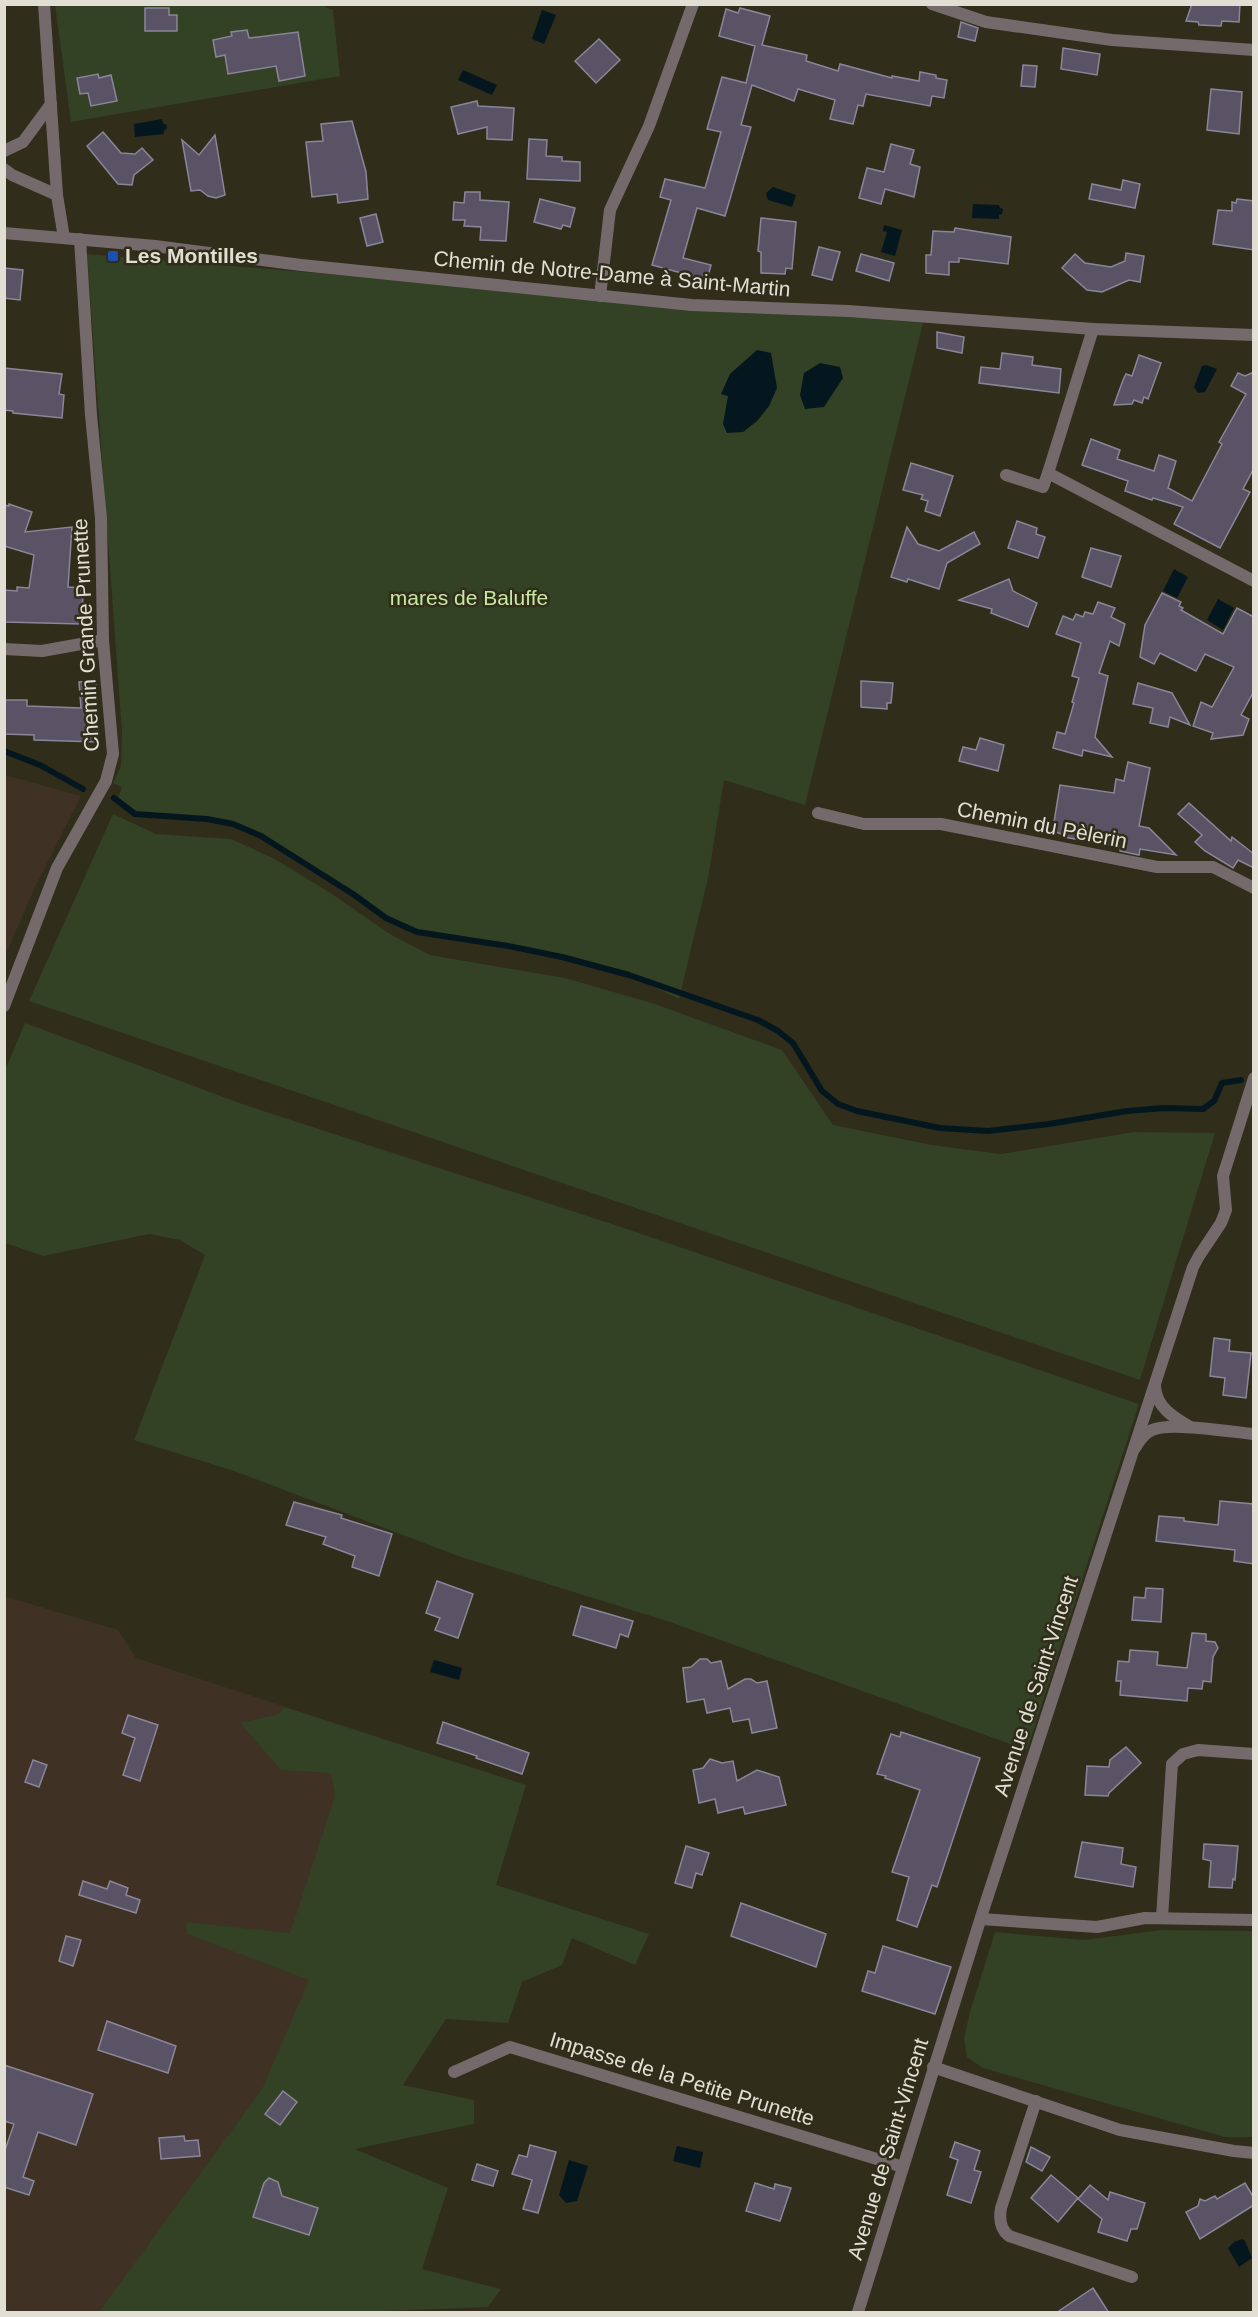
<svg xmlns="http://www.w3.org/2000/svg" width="1258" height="2317" font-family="Helvetica,sans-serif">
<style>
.industrial{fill:#3f3124}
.green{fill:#334124}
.water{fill:#04171e}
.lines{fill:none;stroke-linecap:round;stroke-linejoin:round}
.stream{stroke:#04171e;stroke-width:6}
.building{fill:#595365;stroke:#8b8599;stroke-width:1.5}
.minor{stroke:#756a6b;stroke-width:12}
.tertiary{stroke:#756a6b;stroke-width:12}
.transit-dot{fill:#1a4fb4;stroke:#302d1b;stroke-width:2}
.labels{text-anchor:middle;stroke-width:5;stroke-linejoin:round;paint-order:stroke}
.poi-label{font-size:21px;font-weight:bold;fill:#e1dfd3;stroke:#302d1b;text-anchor:start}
.street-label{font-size:21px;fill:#e1dfd3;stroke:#302d1b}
.park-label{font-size:21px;fill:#c6e9a1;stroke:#302d1b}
</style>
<rect width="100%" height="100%" fill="#302d1b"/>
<!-- industrial -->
<g class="industrial">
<path d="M5 775 81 796 35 887 5 956Z"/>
<path d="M4 1596 118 1630 136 1658 396 1743 381 2007 121 2312H5Z"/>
</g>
<!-- green -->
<g class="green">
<path d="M55 5H321L333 10 340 76 71 122Z"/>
<path d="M87 254 923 323 805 805 724 780 708 878 679 999 629 975 562 957 508 946 417 932 386 918 353 894 261 836 233 824 207 819 135 814 118 799 122 787 113 783 121 766 122 732Z"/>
<path d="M113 814 156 834 231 839 273 858 329 892 390 934 430 955 565 978 652 1003 782 1050 833 1125 932 1145 1001 1154 1134 1132 1215 1133 1140 1380 29 1001Z"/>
<path d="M25 1023 245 1105 615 1225 1139 1404 1027 1750 670 1622 461 1557 234 1471 134 1440 205 1255 180 1240 149 1234 43 1256 5 1243V1070Z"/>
<path d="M284 1707 526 1785 496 1885 649 1934 635 1965 572 1938 562 1965 522 1982 508 2023 446 2019 403 2085 474 2100V2124L355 2149 448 2188 422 2269 501 2289 488 2307 361 2312H99L262 2089 309 1980 187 1934 186 1922 290 1933 335 1796 331 1773 281 1770 240 1723 279 1714Z"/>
<path d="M1162 1930 1253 1931V2137H1225L983 2068 967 2057 964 2038 970 2012 995 1932 1083 1940Z"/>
</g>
<!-- water -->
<g class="water">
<path d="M542 10 556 15 544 44 532 39Z"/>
<path d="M463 70 497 85 492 95 458 80Z"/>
<path d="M162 119 163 124H166L167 129 164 130V134L135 137 134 124Z"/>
<path d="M773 187 796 195 792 207 768 200 766 193Z"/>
<path d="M973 204 999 205 1000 208 1003 209 1002 214 999 215V219L972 218Z"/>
<path d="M884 225 902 230 895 256 881 252 887 232 883 231Z"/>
<path d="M757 350 771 353 777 388 769 406 757 421 743 432 727 433 723 424 728 396 721 394 730 374Z"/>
<path d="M820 363 840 367 843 378 824 407 805 409 800 395 804 373Z"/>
<path d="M1206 365 1217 369 1205 392 1198 393 1194 387 1202 366Z"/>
<path d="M1174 569 1188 577 1177 598 1163 591Z"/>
<path d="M1218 599 1234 608 1223 630 1207 620Z"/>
<path d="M434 1660 462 1668 459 1680 430 1672Z"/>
<path d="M677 2146 703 2152 700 2168 673 2161Z"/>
<path d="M569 2160 588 2166 577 2201 566 2203 559 2195Z"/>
<path d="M1242 2239 1245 2241 1252 2258 1239 2267 1228 2248 1234 2242Z"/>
</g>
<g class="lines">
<!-- stream -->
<g class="stream">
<path d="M4 751 40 765 83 789"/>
<path d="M114 798 135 814 207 819 233 824 261 836 353 894 386 918 417 932 508 946 562 957 629 975 758 1020 778 1031 793 1043 822 1091 838 1104 857 1111 940 1128 988 1131 1049 1124 1127 1111 1164 1108 1203 1109 1214 1101 1222 1083 1241 1080"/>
</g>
</g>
<!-- building -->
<g class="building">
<path d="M1192 4H1240L1239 22 1222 21 1221 26 1199 25 1198 22 1186 21Z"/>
<path d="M145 8H169V15H177V31H145Z"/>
<path d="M740 8 770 16 762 45 807 55 806 61 838 71 840 64 892 78V76L919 81 920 72 936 75V78L947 80 944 98 932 96 930 106 866 94 863 106 858 105 853 124 830 119 835 100 798 89 794 101 752 85 741 125 751 127 725 216 697 208 683 258 711 265 707 280 652 265 671 200 660 197 665 179 705 188 721 132 707 129 722 77 746 83 755 46 719 36 726 9 738 13Z"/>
<path d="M961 22 978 28 975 41 958 37Z"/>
<path d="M247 30 249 38 298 32 305 76 279 81 276 66 228 74 225 55 216 57 213 40 232 36 231 32Z"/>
<path d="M599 39 620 60 596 83 575 61Z"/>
<path d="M1063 48 1100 54 1097 75 1061 69Z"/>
<path d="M1023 65 1037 66 1035 87 1021 86Z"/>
<path d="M98 74 99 78 111 75 117 101 91 106 88 93 80 94 77 78Z"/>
<path d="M1211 89 1242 92 1239 134 1207 130Z"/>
<path d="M477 101 478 106 514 108 512 140 487 139V127L458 134 451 107Z"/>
<path d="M352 121 366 172 368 199 338 203 337 194 312 197 306 142 323 141 321 124Z"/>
<path d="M103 132 121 153 135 154 142 148 153 160 134 175 132 185 118 184 87 146Z"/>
<path d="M215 135 225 195 216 198 208 196 200 190 191 191 182 140 199 155Z"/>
<path d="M529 139 547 140 546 156 562 157V161L580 162V181L527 179Z"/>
<path d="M891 144 914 150 910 164 920 167 914 197 885 189 881 204 859 198 867 168 884 172Z"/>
<path d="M1123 180 1140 184 1135 208 1089 199 1092 184 1121 190Z"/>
<path d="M465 192H480V200L509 202 506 241 480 240 481 227 464 226 465 220H453L454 202 464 203Z"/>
<path d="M540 199 575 208 570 227 563 225 561 229 534 222Z"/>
<path d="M1237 199 1254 201V250L1213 244 1218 210 1232 211V202L1236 203Z"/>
<path d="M376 214 383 242 367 246 360 218Z"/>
<path d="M761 218 796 222 792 269 786 268 785 274 761 273V252L758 251Z"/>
<path d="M955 228 1011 237 1008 264 959 258V262H949V275L926 273V255H931L933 231 954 232Z"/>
<path d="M819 247 840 252 832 280 812 275Z"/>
<path d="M1126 253 1144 256 1140 282 1129 280 1102 292 1087 290 1062 268 1075 254 1085 263 1111 267 1125 261Z"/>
<path d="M861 254 894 263 889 281 856 271Z"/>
<path d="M4 268 23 270 20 300 4 298Z"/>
<path d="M937 332 964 337 962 353 937 348Z"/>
<path d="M1002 353 1033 357 1032 365 1061 369 1059 393 979 383 981 367 1000 369Z"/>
<path d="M1139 355 1161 363 1148 399 1144 397 1142 403 1134 400 1132 404 1114 405 1123 380 1126 374 1132 376Z"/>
<path d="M4 368 62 374 59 394 64 395 62 418 13 413V411L4 410Z"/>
<path d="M1254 372V468L1243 489 1250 492 1220 548 1174 524 1183 507 1153 498 1152 500 1125 491 1128 481 1082 465 1091 439 1120 450 1117 459 1154 471 1159 455 1176 461 1168 488 1192 501 1222 444 1219 442 1246 394 1231 386 1238 373 1245 376Z"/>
<path d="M911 463 953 476 940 516 925 511 928 501 921 499 923 495 903 490Z"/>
<path d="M9 504 32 512 25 532 72 527 68 587 83 588 82 624 4 622V590L17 591V587L29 588 34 555 4 546V505L9 506Z"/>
<path d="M1017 521 1037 528 1036 534 1045 537 1038 558 1008 548Z"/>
<path d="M907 527 918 544 939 551 974 532 980 544 947 563 939 589 908 579 907 582 891 577Z"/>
<path d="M1091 548 1121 556 1111 587 1082 577Z"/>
<path d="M1009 579 1013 591 1037 603 1028 627 991 613 992 609 959 600Z"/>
<path d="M1162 593 1181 602 1179 606 1183 608 1181 610 1223 634 1237 608 1254 617V691L1241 715 1249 719 1243 735 1211 739 1213 733 1193 726 1201 702 1212 707 1234 667 1205 654 1196 671 1160 653 1154 664 1140 657 1145 625Z"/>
<path d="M1098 602 1115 608 1111 617 1125 624 1119 646 1110 641 1099 673 1108 676 1095 737 1112 757 1083 750 1082 756 1053 748 1057 732 1065 734 1074 703 1072 702 1079 678 1072 676 1081 643 1056 634 1063 616 1073 620 1076 614 1083 617 1085 612 1093 614Z"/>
<path d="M96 681 98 742 34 740V735L4 734V700H27V706L81 708 79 682Z"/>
<path d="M861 681 893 683 891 703H887V709L861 707Z"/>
<path d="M1138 683 1172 693 1190 725 1170 717 1168 727 1150 723 1153 708 1133 704Z"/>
<path d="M980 738 1004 745 998 771 959 761 963 747 976 750Z"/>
<path d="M1128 762 1150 768 1139 826 1149 828 1176 855 1140 849 1139 855 1120 851 1121 847 1064 837V835L1056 832 1058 823 1054 822 1060 785 1114 793 1116 779 1124 781Z"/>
<path d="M1189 803 1231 841 1232 837 1254 854V868L1238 860 1233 868 1205 851 1195 842 1202 835 1178 814Z"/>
<path d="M1214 1338 1230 1340 1229 1351 1251 1353 1246 1398 1223 1395 1225 1378 1210 1376Z"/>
<path d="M1220 1501 1254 1504V1564L1234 1561 1235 1550 1156 1541 1159 1516 1184 1518V1521L1218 1525Z"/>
<path d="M294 1502 342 1515 341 1518 392 1534 379 1576 352 1567 355 1556 323 1544 326 1537 286 1525Z"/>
<path d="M437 1581 473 1594 458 1638 435 1630 440 1618 426 1613Z"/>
<path d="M1146 1588 1163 1589 1161 1622 1132 1620 1134 1597 1145 1598Z"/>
<path d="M581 1606 633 1621 628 1637 620 1634 616 1648 573 1635Z"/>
<path d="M1192 1633 1206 1634V1641L1215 1642 1218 1648 1213 1657 1211 1682 1203 1681 1202 1689 1188 1688 1187 1701 1120 1695 1121 1681H1116L1118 1661 1129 1662 1130 1650 1158 1652 1157 1665 1187 1668Z"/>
<path d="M700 1659H707L711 1663 721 1661 728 1689 745 1679H751L757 1683 767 1681 777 1728 752 1733 749 1719 733 1722 730 1708 707 1713 704 1699 687 1702 683 1668 691 1667Z"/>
<path d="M128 1715 158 1725 140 1781 123 1775 135 1738 122 1733Z"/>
<path d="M443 1722 529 1753 522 1774 476 1758 477 1756 437 1743Z"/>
<path d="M901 1732 980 1758 937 1887 932 1885 917 1927 897 1920 909 1877 892 1872 920 1790 885 1778 886 1776 877 1774 891 1734 900 1737Z"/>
<path d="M1126 1747 1141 1763 1109 1793 1108 1796 1085 1795 1087 1766 1109 1767 1110 1760Z"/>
<path d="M710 1759 722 1763 733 1761 737 1781 757 1770 779 1777 786 1805 745 1814 743 1807 718 1813 715 1799 699 1803 693 1770 703 1768Z"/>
<path d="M33 1760 47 1765 39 1787 25 1782Z"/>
<path d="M1082 1842 1123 1848 1121 1864 1136 1867 1133 1887 1075 1877Z"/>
<path d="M1204 1844 1238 1846 1235 1880 1233 1879 1232 1888 1209 1887 1211 1861 1203 1859Z"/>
<path d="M686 1846 709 1853 702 1875 696 1873 692 1888 675 1883Z"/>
<path d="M83 1881 107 1889 110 1881 128 1888 126 1895 140 1900 136 1913 79 1895Z"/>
<path d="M741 1903 826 1934 816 1967 731 1936Z"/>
<path d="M66 1936 81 1940 73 1966 59 1961Z"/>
<path d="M883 1946 951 1967 935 2014 862 1991 868 1971 875 1973Z"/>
<path d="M107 2021 176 2046 168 2073 98 2050Z"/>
<path d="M4 2065 93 2094 76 2145 38 2132 23 2177 34 2181 29 2195 4 2187V2153L14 2124 4 2121Z"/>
<path d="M283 2091 297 2102 280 2125 265 2114Z"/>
<path d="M184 2136 185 2141 198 2140 200 2156 161 2159 159 2138Z"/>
<path d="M955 2142 980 2151 974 2170 981 2172 971 2203 947 2195 958 2160 950 2157Z"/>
<path d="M530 2145 556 2152 538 2213 523 2209 532 2180 512 2174 519 2155 527 2157Z"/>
<path d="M1031 2147 1050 2157 1042 2171 1026 2162Z"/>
<path d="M477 2164 498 2171 493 2186 472 2180Z"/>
<path d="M1051 2175 1078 2198 1058 2222 1031 2198Z"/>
<path d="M269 2178 278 2182 282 2196 318 2208 309 2235 253 2217 264 2183Z"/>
<path d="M755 2183 774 2189 775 2184 791 2188 780 2221 746 2211Z"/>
<path d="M1245 2183 1254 2198V2205L1200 2239 1186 2212 1198 2206 1200 2199 1205 2201 1215 2196 1217 2199Z"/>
<path d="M1090 2185 1108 2200 1110 2192 1145 2203 1137 2229H1131L1127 2241 1098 2232 1102 2219 1078 2199Z"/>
<path d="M1093 2288 1109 2313H1056Z"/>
</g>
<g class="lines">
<!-- minor -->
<g class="minor">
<path d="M44 4 57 195 64 238"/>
<path d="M932 4 986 22 1112 40 1254 50"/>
<path d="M4 151 23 142 51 104"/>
<path d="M4 169 12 175 57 195"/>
<path d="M600 296 610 210 649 126 693 4"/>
<path d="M1093 329 1048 473 1254 581"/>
<path d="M1006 475 1043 487 1048 473"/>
<path d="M4 649 42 651 103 640"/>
<path d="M818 813 864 824H941L1157 867H1213L1254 888"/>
<path d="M4 1006 57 868 106 781 113 754 103 640 101 518 91 415 80 239"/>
<path d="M1155 1386C1156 1407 1173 1417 1190 1427"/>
<path d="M1135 1448C1139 1441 1143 1435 1150 1431 1168 1421 1231 1432 1254 1434"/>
<path d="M1162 1918 1172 1764 1183 1754 1198 1750 1254 1754"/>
<path d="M981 1919 1097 1927 1145 1918 1254 1920"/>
<path d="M933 2067 1120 2130 1234 2151 1254 2153"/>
<path d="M454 2072 510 2047 903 2167"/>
<path d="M1036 2101 1001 2208C999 2219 1000 2229 1009 2236L1132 2277"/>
</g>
<!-- tertiary -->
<g class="tertiary">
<path d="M4 233 155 246 301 265 692 305 848 311 1093 329 1254 335"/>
<path d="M858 2312 982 1914 1193 1267 1199 1256 1221 1223 1226 1210 1223 1176 1254 1078"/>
</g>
</g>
<!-- markers -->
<rect class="transit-dot" x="107" y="250" width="12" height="12" rx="3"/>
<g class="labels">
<!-- poi labels -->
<g class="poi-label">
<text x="125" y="263">Les Montilles</text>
</g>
<!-- street labels -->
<g class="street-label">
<text transform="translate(612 274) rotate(5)" y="7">Chemin de Notre-Dame à Saint-Martin</text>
<text transform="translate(86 635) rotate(-93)" y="7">Chemin Grande Prunette</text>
<text transform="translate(1042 825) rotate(11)" y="7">Chemin du Pèlerin</text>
<text transform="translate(1036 1686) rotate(-72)" y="7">Avenue de Saint-Vincent</text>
<text transform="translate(682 2079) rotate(17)" y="7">Impasse de la Petite Prunette</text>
<text transform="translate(888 2149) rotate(-73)" y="7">Avenue de Saint-Vincent</text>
</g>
<!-- park labels -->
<g class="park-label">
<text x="469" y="605">mares de Baluffe</text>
</g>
</g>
<!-- border -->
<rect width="1258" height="2317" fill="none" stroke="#e1dfd3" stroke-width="12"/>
</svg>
